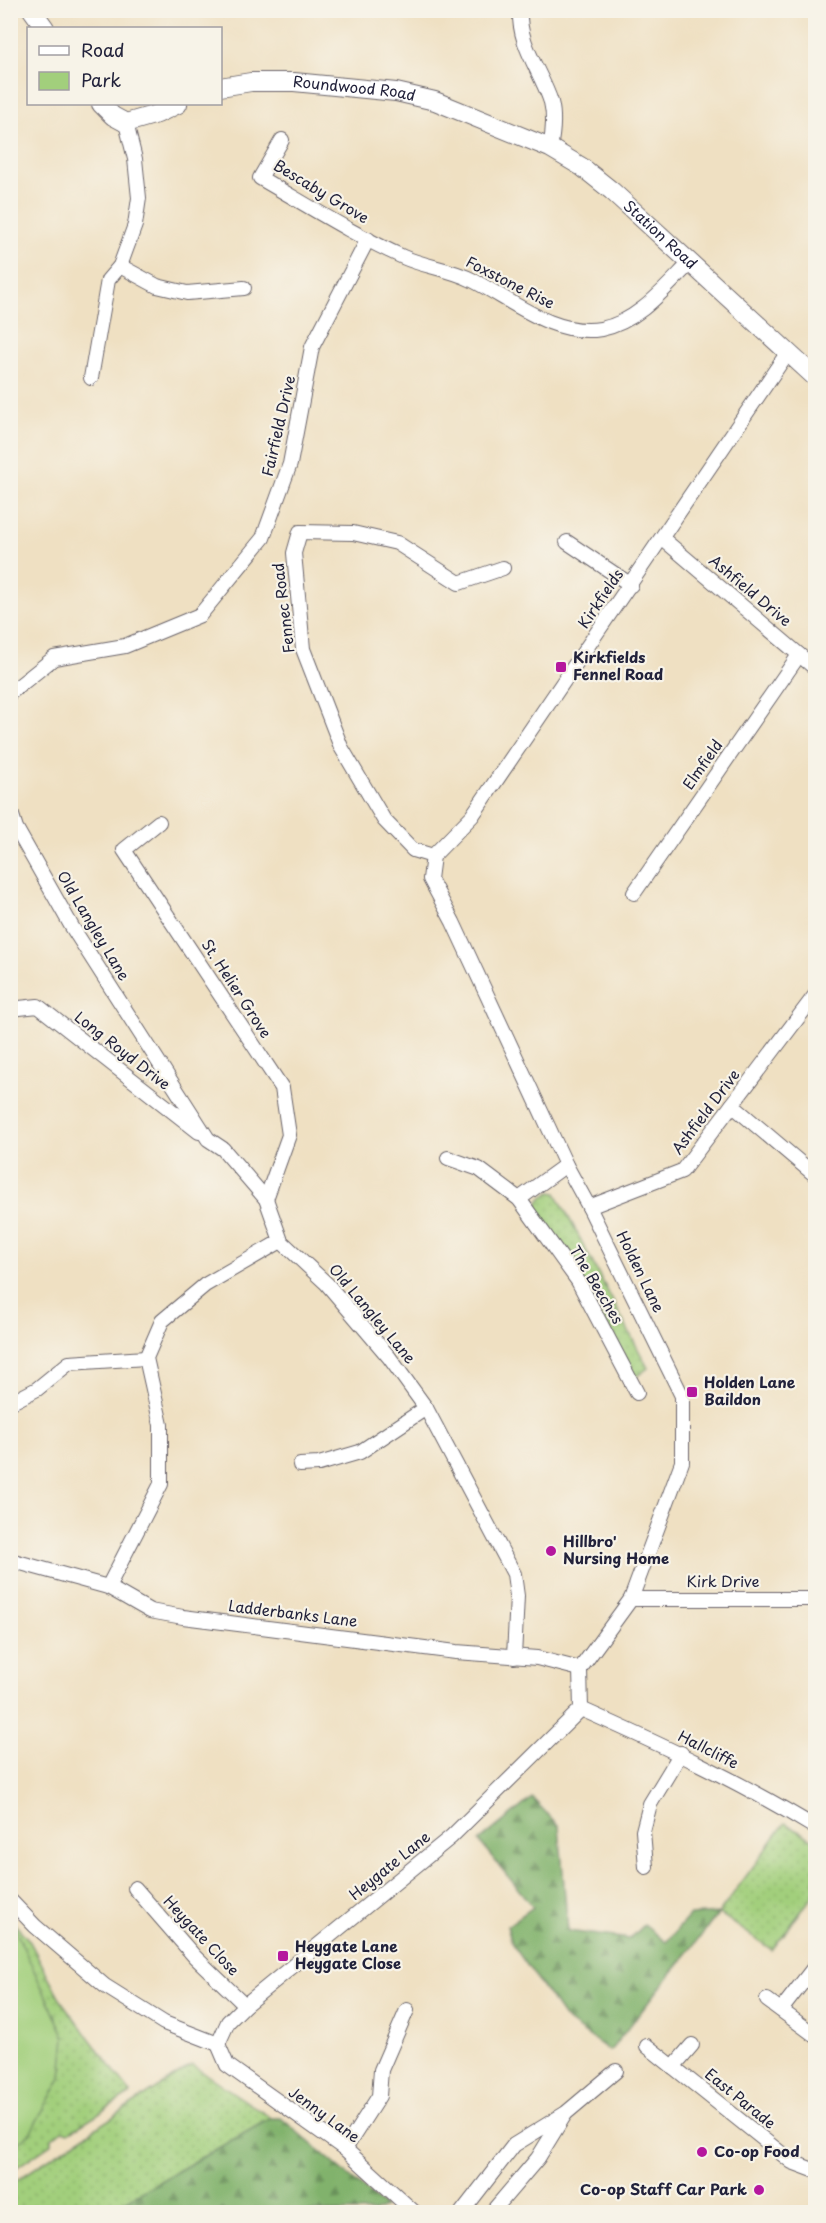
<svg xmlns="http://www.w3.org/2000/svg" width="826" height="2223" font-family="'Playpen Sans',sans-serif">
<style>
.green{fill:url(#green-dots);stroke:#62785c;stroke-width:1.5}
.forest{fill:url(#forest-firs);stroke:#526a54;stroke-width:1.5}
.pitch{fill:#a2cf7c;stroke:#62785c;stroke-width:1.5}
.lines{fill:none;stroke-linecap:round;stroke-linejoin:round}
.minor-casing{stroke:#6a646a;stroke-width:16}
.tertiary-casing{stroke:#6a646a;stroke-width:20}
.minor{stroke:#fff;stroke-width:14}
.tertiary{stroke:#fff;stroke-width:18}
.poi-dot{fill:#b5179e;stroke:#f7f3e8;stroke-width:2}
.labels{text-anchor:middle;stroke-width:4.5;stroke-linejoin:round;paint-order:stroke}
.street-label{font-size:15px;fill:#22223b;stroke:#f7f3e8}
.poi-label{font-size:15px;font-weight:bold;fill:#22223b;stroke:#f7f3e8;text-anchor:start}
</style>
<defs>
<pattern id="green-dots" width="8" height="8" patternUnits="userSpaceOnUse" patternTransform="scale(1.5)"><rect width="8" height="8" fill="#a2cf7c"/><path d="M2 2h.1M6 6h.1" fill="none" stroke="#8bb16c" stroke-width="1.8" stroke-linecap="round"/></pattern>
<pattern id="forest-firs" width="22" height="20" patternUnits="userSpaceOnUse" patternTransform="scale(1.5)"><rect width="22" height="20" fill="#81b26c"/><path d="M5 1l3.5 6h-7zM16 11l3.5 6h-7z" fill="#69905a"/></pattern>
</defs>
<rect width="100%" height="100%" fill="#f7f3e8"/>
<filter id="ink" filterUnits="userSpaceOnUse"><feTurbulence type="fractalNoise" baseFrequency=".0167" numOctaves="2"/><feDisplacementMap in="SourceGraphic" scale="12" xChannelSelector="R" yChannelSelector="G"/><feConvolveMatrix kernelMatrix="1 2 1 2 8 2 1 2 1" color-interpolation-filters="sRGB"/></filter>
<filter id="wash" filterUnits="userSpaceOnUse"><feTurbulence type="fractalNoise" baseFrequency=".008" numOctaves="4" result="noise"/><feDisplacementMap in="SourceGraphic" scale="24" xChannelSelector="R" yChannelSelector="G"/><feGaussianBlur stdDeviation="1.35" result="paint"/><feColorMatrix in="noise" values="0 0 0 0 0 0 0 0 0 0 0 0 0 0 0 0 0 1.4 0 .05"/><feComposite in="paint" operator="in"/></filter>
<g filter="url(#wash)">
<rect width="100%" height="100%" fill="#efe0c2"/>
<!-- green -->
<g class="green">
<path d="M551 1192 556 1193 648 1368 636 1377 570 1260 537 1212C535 1200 542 1197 551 1192Z"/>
<path d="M785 1823 815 1841V1893L772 1950 719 1913Z"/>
<path d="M10 1919 29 1940 62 2002 131 2093 69 2132 62 2130 52 2138V2143L11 2171Z"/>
<path d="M192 2065 271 2118 106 2212H11V2184Z"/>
</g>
<!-- forest -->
<g class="forest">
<path d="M532 1798 559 1826 568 1931 630 1939 644 1925 666 1942 690 1915 719 1913 610 2051 565 2019 512 1944 507 1926 533 1907 479 1841Z"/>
<path d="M271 2118H281L385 2207 373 2212H106Z"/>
</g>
<!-- pitch -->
<path class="pitch" d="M11 1921 65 2037 61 2078 30 2133 11 2148Z"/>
</g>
<g filter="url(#ink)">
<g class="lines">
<!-- minor casing -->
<g class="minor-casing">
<g id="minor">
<path d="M520 10C518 45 541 71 551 102 555 117 553 133 550 148"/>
<path d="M282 140 260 178C307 205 354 235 403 257 425 267 451 269 472 280 512 300 554 337 601 329 638 322 665 288 691 262"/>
<path d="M120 266 157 286 187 293 244 288"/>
<path d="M91 378 108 280 120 266 135 225 139 198 135 159 126 123"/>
<path d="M663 539 816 669"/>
<path d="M567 542 631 585"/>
<path d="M10 693 54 658 125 646 200 615 263 538 290 464 312 347 368 239"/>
<path d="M10 809 16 828 72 927 208 1139 223 1149 266 1199 281 1241 327 1284 389 1357 426 1408 514 1574 517 1596 514 1657"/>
<path d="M159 822 124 850 282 1088 289 1135 266 1199"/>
<path d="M433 856 430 879 453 922 566 1165 589 1207 682 1396V1462L631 1599 580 1669 581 1709"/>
<path d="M433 856 472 816 788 352"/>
<path d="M433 856 413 850 384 820 341 747 303 649 294 553 300 532 353 533 397 543 459 583 503 568"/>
<path d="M634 893 799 655"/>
<path d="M10 1009 38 1006 199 1132"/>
<path d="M732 1105 816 1176"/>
<path d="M448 1158 479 1169 519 1199 578 1281 637 1393"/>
<path d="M519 1199 566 1165"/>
<path d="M589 1207 682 1171 816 994"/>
<path d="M14 1401 37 1389 69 1363 146 1358"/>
<path d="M300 1465 319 1464 360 1452 426 1408"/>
<path d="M10 1560 108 1587 150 1611 183 1617 456 1652 537 1658 580 1669"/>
<path d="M108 1587 161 1484V1425L146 1358 162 1321 205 1285 281 1241"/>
<path d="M631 1599H816"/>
<path d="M581 1709C662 1745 741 1782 816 1828"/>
<path d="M646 1867 643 1831 650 1804 681 1753"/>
<path d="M135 1888 195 1957 245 2005"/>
<path d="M10 1900 35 1926 105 1986 164 2023 218 2044"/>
<path d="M767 2000 816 2036"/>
<path d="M781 2010 816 1965"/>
<path d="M218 2044 228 2022 245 2005 451 1837 581 1709"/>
<path d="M218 2044 227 2065 345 2149 414 2212"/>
<path d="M647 2046 792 2162 816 2171"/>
<path d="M673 2067 692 2045"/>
<path d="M345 2149 379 2096 381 2070 407 2010"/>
<path d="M462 2212 514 2145 566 2113 616 2071"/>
<path d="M492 2212 538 2158 565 2114"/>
</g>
</g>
<!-- tertiary casing -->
<g class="tertiary-casing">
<g id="tertiary">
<path d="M32 10 45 28"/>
<path id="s1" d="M220 87 251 82H294L396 92 435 101 550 148 582 167 612 191 816 378"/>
<path d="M101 104 113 116 126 123 157 114 178 104"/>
</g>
</g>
<!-- minor -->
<use href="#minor" class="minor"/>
<!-- tertiary -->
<use href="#tertiary" class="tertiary"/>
</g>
</g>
<!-- markers -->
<g class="poi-dot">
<rect x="555" y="661" width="12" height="12" rx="3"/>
<rect x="686" y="1386" width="12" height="12" rx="3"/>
<circle cx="551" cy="1551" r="6"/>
<rect x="277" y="1950" width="12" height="12" rx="3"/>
<circle cx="702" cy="2152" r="6"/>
<circle cx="759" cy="2190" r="6"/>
</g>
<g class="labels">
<!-- street labels -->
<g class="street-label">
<text dy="5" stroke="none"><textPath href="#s1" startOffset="135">Roundwood Road</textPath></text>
<text transform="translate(321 192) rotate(31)" y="5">Bescaby Grove</text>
<text dy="5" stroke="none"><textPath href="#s1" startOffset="482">Station Road</textPath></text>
<text transform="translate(510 283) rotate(27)" y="5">Foxstone Rise</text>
<text transform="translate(279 426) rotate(-77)" y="5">Fairfield Drive</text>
<text transform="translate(750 591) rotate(40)" y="5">Ashfield Drive</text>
<text transform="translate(601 599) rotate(-56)" y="5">Kirkfields</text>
<text transform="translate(284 608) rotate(-97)" y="5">Fennec Road</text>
<text transform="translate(703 765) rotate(-55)" y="5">Elmfield</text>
<text transform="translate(93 926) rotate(59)" y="5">Old Langley Lane</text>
<text transform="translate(236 989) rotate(57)" y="5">St. Helier Grove</text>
<text transform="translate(122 1051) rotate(38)" y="5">Long Royd Drive</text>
<text transform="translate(706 1112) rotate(-53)" y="5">Ashfield Drive</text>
<text transform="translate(640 1272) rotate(64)" y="5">Holden Lane</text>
<text transform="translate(596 1285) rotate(59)" y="5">The Beeches</text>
<text transform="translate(372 1314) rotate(50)" y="5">Old Langley Lane</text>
<text x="723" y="1587">Kirk Drive</text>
<text transform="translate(293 1614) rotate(7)" y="5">Ladderbanks Lane</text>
<text transform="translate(708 1750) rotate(27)" y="5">Hallcliffe</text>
<text transform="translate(390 1866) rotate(-39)" y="5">Heygate Lane</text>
<text transform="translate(201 1936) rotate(47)" y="5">Heygate Close</text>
<text transform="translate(740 2099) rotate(39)" y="5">East Parade</text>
<text transform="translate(324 2115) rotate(36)" y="5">Jenny Lane</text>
</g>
<!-- poi labels -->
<g class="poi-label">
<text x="573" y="663">Kirkfields<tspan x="573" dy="17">Fennel Road</tspan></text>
<text x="704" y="1388">Holden Lane<tspan x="704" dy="17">Baildon</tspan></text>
<text x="563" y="1547">Hillbro'<tspan x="563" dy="17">Nursing Home</tspan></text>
<text x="295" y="1952">Heygate Lane<tspan x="295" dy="17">Heygate Close</tspan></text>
<text x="714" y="2157">Co-op Food</text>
<text x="747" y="2195" text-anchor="end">Co-op Staff Car Park</text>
</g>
</g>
<!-- margin -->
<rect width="826" height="2223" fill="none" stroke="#f7f3e8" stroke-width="36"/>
<!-- legend -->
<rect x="27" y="27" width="195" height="78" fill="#f7f3e8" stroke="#a29fa3" stroke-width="1.5"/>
<rect x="39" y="46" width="30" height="9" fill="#ffffff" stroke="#a29fa3" stroke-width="1.5"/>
<text x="81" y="57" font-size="18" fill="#22223b">Road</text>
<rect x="39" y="72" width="30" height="18" fill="#a2cf7c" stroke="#a29fa3" stroke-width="1.5"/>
<text x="81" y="87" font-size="18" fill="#22223b">Park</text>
</svg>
